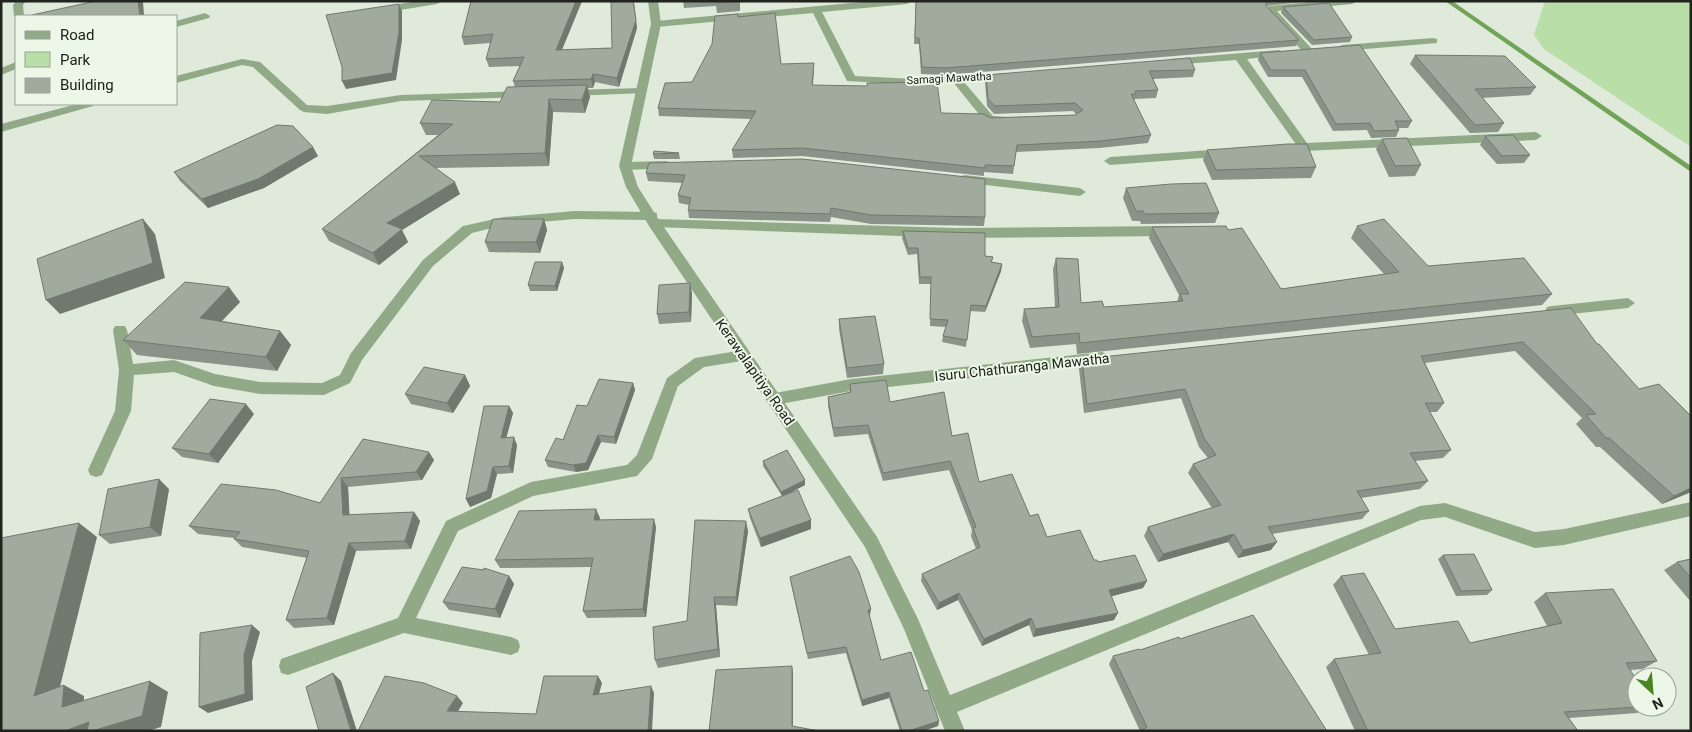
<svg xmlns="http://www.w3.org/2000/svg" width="1692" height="732" font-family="Roboto,sans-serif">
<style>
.green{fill:#b9dea7}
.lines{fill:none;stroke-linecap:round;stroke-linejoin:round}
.stream{fill:#72a358;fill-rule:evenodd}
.minor{fill:#92a988;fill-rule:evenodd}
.tertiary{fill:#92a988;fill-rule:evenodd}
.wall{fill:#8a9387}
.shaded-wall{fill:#71786e}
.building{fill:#a1ab9d;stroke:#71786e}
.labels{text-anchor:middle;stroke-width:4;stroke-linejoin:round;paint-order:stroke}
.far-street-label{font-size:11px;fill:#20231e;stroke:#ecf7e7}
.street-label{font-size:14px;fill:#20231e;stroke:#ecf7e7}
</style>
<rect width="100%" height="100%" fill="#dfeada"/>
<!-- green -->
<path class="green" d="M1545 1H1691V147L1544 49 1534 35Z"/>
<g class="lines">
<!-- stream -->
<path class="stream" d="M1445 1H1452L1691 166V172Z"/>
<!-- minor -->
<g class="minor">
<path d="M16 1H26L23 5 24 16H16V18L14 16 13 5Z"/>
<path d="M417 1H442L437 4 382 13 377 10 382 7Z"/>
<path d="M873 1H912L907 4 822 12 855 76 916 79 1009 73V77L1005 78 964 82 993 116 1008 117V123H986L953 82 916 85 847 81 813 13 656 27 651 24 656 21Z"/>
<path d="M1317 1H1357L1352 4 1277 11 1312 49 1313 51 1308 54 1304 53 1264 9 1269 6Z"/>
<path d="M205 13 210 16 209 18 176 27V21Z"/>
<path d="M1433 38 1437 39V43L1342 51 1337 48 1342 45Z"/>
<path d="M1279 50 1284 53 1283 55 1247 59 1307 143 1536 132 1542 136 1536 140 1304 151 1300 150 1236 60 1170 65 1164 62 1170 59Z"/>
<path d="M242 59 260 62 307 105 327 106 401 95 524 91 530 94 524 97 401 101 327 114 304 112 300 110 253 67 242 65 176 83V76Z"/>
<path d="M16 62V69L1 75V68Z"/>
<path d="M641 88 647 91 645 93 570 96 564 93 570 90Z"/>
<path d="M77 104H95L93 106 1 132V124Z"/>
<path d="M1225 149 1229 150 1231 153 1229 156 1110 165 1104 161 1110 157Z"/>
<path d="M667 161 673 165 671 168 625 170 619 166 625 162Z"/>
<path d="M964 175 1080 188 1086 192 1080 196 960 182 958 179Z"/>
<path d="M575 211 652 212 657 213V219L956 228 1171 226 1178 231 1171 236 956 238 654 227 649 226V220L575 219 504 225 472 233 433 266 362 360 350 383 324 395 260 394 214 386 174 372 134 375 131 411 102 475 96 477 90 475 88 470 115 411 119 370 113 330 115 326H125L127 330 133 364 174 360 215 374 260 382 322 383 340 375 351 353 423 260 463 226 504 217Z"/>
<path d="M1628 298 1635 303 1628 308 1552 316 1547 315 1545 311 1547 307 1552 306Z"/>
<path d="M743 350 748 352 750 356 748 360 704 367 678 386 652 459 637 476 533 496 458 531 416 618 511 637 518 640 520 646 518 652 511 655 404 633 288 675 281 673 279 666 281 659 398 618 446 521 531 482 627 465 637 455 667 378 695 358Z"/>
<path d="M1102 352 1107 354 1109 358 1107 362 1102 364 851 391 775 405 770 403 767 399 770 395 775 393 851 379Z"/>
<path d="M1691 502V516L1564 545 1535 548 1445 517 1421 520 945 717 938 714 935 707 938 700 1420 506 1445 503 1535 532 1564 529Z"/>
</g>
<!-- tertiary -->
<path class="tertiary" d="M648 1H658L661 24 631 166 638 187 659 220 877 537 918 619 965 731H945L904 629 865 547 649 226 626 187 619 166 651 24Z"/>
</g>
<!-- wall -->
<g class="wall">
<path d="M471 1H582L562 50 612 48 634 1 637 28 619 87 595 82 593 88H588L590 97 585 113 553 112 549 166 436 168 460 194 402 230 408 242 379 265 329 241 322 229 438 135H426L420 123 500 102 515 87 513 81 520 66 489 67 486 59 491 43 464 45 462 37Z"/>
<path d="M683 1H740V11L717 13 716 6 684 8Z"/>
<path d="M916 1H1310L1266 6 1299 40 1296 46 944 75 921 74 919 44H914Z"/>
<path d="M1283 7 1352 37 1350 42 1312 45 1281 13Z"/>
<path d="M739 17 781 64 814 70 813 85 941 113 991 118 1075 115 1076 114 1073 111 994 114 987 106 985 82 986 75 1195 70 1193 77 1153 79 1158 90 1156 98 1135 99 1134 100 1151 135 1148 143 1099 148 1016 152 1013 174 984 172V176L802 156 733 158 732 150 751 119 659 116 658 108 692 82Z"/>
<path d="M1360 45 1412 121 1408 128H1398L1399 130 1396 137 1371 138 1367 130 1333 131 1302 77H1268L1258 60 1260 53Z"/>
<path d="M1415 55 1536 87 1530 95 1482 98 1504 123 1498 132 1470 133 1410 64Z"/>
<path d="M1485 136 1530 155 1524 163 1497 164 1480 145Z"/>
<path d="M1382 139 1421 165 1415 176 1389 177 1376 149Z"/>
<path d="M1207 150 1316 167 1311 178 1212 180 1203 160Z"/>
<path d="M679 153 680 159H654L653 154Z"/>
<path d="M318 156 264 188 208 208 180 181 174 172Z"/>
<path d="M649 163 985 217 984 226 871 224 831 217 830 222 689 218 688 210 689 205 679 203 678 195 682 183 648 181 646 173Z"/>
<path d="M1126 188 1219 213 1215 223 1141 224 1140 221H1132L1123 198Z"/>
<path d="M544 219 547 230 540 253 489 252 485 242Z"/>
<path d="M1357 226 1428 266 1552 294 1542 305 1077 354 1076 344 1030 348 1022 321 1024 309 1055 307 1053 269 1056 258 1081 303 1104 307 1177 302 1179 295 1149 238 1152 227 1228 230 1281 289 1384 274 1351 238Z"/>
<path d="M903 231 985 256 993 257 992 262 1002 264 1001 271 985 312 970 311 966 347 942 342 943 336 946 327 930 326 931 284H919L917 254 908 255 902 238Z"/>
<path d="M562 262 564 268 557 291H530L528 285Z"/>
<path d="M692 293 691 322 659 324 657 314Z"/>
<path d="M240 302 222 321 280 331 291 345 277 371 137 355 123 340Z"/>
<path d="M1571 308 1691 492 1662 504 1600 447H1596L1576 424 1582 418 1515 351 1425 363 1444 403 1437 412H1430L1451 450 1443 458 1415 461 1428 481 1420 489 1361 498 1369 511 1362 519 1272 534 1271 550 1238 558 1228 542 1158 562 1144 536 1148 527 1212 508 1188 473 1193 464 1208 458 1199 447 1181 398 1084 413 1079 369 1082 359Z"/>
<path d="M839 319 884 364 883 374 847 378 839 329Z"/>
<path d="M465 375 470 386 453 413 411 404 405 394Z"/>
<path d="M633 383 635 390 616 444 601 442 588 470 576 472 548 467 545 460 563 440 587 406Z"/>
<path d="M850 384 890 402 952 436 979 482 1030 516 1047 537 1098 562 1143 588 1112 596 1114 620 1033 637 1029 625 982 646 958 600 937 610 921 581 922 574 976 549 971 536 972 530 949 470 883 481 868 434 834 437 828 406V397L850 393Z"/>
<path d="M509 406 513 413 506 438 517 445 513 473 497 474 491 498 470 507 466 499Z"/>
<path d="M254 414 218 463 182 457 172 448Z"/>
<path d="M363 439 434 460 422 480 348 487 349 515 414 512 420 521 411 549 356 551 334 625 294 628 286 620 307 558 242 547 234 539V538L198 534 189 526 320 503Z"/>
<path d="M763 461 805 480V485L785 495 811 529 761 547 750 518 748 509 782 496 763 466Z"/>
<path d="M169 489 161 536 110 544 99 535Z"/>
<path d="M600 518 599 520 656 527 646 617 587 618 583 611 591 567 500 568 495 560Z"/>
<path d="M748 531 737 606 716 605 720 657 658 668 655 660 687 621Z"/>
<path d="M1443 555 1492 590 1487 595 1456 596 1438 559Z"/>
<path d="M1691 559V602L1664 570 1677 562Z"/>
<path d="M509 576 514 584 500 618 449 610 443 602Z"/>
<path d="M1341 576 1395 629 1470 643 1547 626 1534 602 1545 593 1657 661 1643 669 1630 670 1637 707H1649L1637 713 1569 718 1578 731H1355L1326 667 1334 659 1369 655 1333 585Z"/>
<path d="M790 577 870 615 869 616 881 660 924 691 939 721 938 726 923 731H900L889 698 862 706 846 653 808 659 791 584Z"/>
<path d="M1180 639 1327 731H1140L1109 664 1113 656 1140 650Z"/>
</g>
<!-- shaded-wall -->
<g class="shaded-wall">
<path d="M138 1H143L144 16H140Z"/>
<path d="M576 1H582L558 59 556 50Z"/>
<path d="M633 1 637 28 619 87 617 78Z"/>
<path d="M399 4 402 11V40L396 80 346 89 342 81Z"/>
<path d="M593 74 595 82 593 88 591 79Z"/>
<path d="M587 85 590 97 585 113 582 100Z"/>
<path d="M549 99 553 112 549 166 545 153Z"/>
<path d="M313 147 318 156 264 188 208 208 202 199Z"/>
<path d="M455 182 460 194 402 230 408 242 379 265 373 253 387 223Z"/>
<path d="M143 219 155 234 165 278 60 314 46 300Z"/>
<path d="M544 219 547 230 540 253 536 242Z"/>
<path d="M562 262 564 268 557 291 555 286Z"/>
<path d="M1002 264 1001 271 985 312 986 306Z"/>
<path d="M690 283 692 293 691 322 689 312Z"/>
<path d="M229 287 240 302 211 332 200 318Z"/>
<path d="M280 331 291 345 277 371 266 357Z"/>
<path d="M465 375 470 386 453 413 447 403Z"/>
<path d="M633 383 635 390 616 444 614 437Z"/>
<path d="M246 404 254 414 218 463 209 454Z"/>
<path d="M509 406 513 413 504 446 501 438Z"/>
<path d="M598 435 601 442 588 470 576 472 573 465Z"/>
<path d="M514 437 517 445 513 473 509 466Z"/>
<path d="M429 452 434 460 422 480 416 472Z"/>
<path d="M493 467 497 474 491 498 470 507 466 499Z"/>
<path d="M341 478 348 487 350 523 343 515Z"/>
<path d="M159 479 169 489 161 536 150 527Z"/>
<path d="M805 480V485L782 497 781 492Z"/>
<path d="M1691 488V492L1662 504 1674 496Z"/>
<path d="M596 509 600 518 598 529 594 520Z"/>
<path d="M414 512 420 521 411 549 405 541Z"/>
<path d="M654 519 656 527 646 617 643 609Z"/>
<path d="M811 520V529L761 547 760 538Z"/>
<path d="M746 521 748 531 737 606 736 597Z"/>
<path d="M79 523 97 537 55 707 34 696Z"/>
<path d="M1234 534 1228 542 1158 562 1163 554Z"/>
<path d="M1277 542 1271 550 1238 558 1243 550Z"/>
<path d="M349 543 356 551 334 625 327 618Z"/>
<path d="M509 576 514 584 500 618 495 609Z"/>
<path d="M1147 581 1143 588 1105 598 1109 590Z"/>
<path d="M959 593 958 600 937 610 939 603Z"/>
<path d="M714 597 716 605 720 657 718 649Z"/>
<path d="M871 609 870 615 867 616 868 610Z"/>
<path d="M1118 613 1114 620 1033 637 1036 629Z"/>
<path d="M1031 618 1029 625 982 646 984 639Z"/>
<path d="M252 625 260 632 252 661 253 700 208 713 199 707 244 655Z"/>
<path d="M792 666 793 673V731L792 726Z"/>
<path d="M333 673 341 681 357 731H351Z"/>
<path d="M598 676 602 683 597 702 593 695Z"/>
<path d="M150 681 168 692 161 727 148 731H65Z"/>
<path d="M64 685 84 696 83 718 62 707Z"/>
<path d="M651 686 654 693 652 731H648Z"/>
<path d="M889 692V698L862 706V700Z"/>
<path d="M457 696 463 703 454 718 447 711Z"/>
<path d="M939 721 938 726 923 731H908Z"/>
</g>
<!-- building -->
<g class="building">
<path d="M96 1H138L140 16H32V15Z"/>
<path d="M471 1H576L556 50 612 48 611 1H633L636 20 617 78 593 74 591 79 513 81 524 57 486 59 493 34 462 37Z"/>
<path d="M716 1H738L716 3Z"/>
<path d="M916 1H1266V6L1299 40 945 68 922 67 919 38H915Z"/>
<path d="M1329 3 1352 37 1314 40 1283 7Z"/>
<path d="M399 4V32L392 73 342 81V67L326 15Z"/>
<path d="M775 13 781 64 814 63 812 85 867 86V83L937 82 941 113 983 114 991 118 1075 115 1083 110 1075 103 995 106 988 99 986 75 1190 58 1195 70 1149 71 1158 90 1135 91 1136 94H1131L1151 135 1101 141 1017 145 1014 166 985 165V168L802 148 732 150 756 111 658 108 665 83 692 82 712 44 715 16 738 14V17Z"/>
<path d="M1360 45 1412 121H1395L1399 130 1374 131 1370 123 1336 124 1305 70H1271L1260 53Z"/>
<path d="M1415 55 1505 56 1536 87 1475 89 1504 123 1475 125Z"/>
<path d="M587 85 582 100 549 99 545 153 419 156 455 182 387 223 402 229 373 253 322 229 453 124 420 123 432 100 500 102 507 87Z"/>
<path d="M277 125 293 126 313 147 258 179 202 199 174 172Z"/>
<path d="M1513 135 1530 155 1502 156 1485 136Z"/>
<path d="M1407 138 1421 165 1395 166 1382 139Z"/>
<path d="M1288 144H1307L1316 167 1216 170 1207 150Z"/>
<path d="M654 151 679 153 653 154Z"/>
<path d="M802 159 985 179V217L871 215 831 208 830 214 688 210 691 198 678 195 685 175 646 173 649 163Z"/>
<path d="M1206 183 1219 213 1145 214 1143 211H1136L1126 188 1171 184Z"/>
<path d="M143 219 153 263 46 300 37 259Z"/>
<path d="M493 219H544L536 242H485Z"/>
<path d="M1384 219 1428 266 1524 258 1552 294 1080 343 1079 333 1032 337 1024 309 1059 307 1056 258 1078 259 1081 303 1102 301 1104 307 1183 301 1180 294H1189L1152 227 1226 226 1228 230 1242 228 1281 289 1399 272 1357 226Z"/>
<path d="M903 231 985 233V256L993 257 991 262 1002 264 986 306 971 305 967 340 943 336 948 320 930 319 931 277H920L918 248H908Z"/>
<path d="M535 262H562L555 286 528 285Z"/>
<path d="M185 282 229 287 200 318 280 331 266 357 123 340Z"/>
<path d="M690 283 689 312 657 314 659 285Z"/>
<path d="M1571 308 1597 344H1599L1639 389 1659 384 1691 416V488L1674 496 1609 438H1606L1586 415 1596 414 1523 342 1421 356 1444 403H1425L1451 450 1410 453 1428 481 1357 491 1369 511 1268 527 1277 542 1243 550 1234 534 1163 554 1148 527 1221 505 1193 464 1216 455 1204 438 1185 389 1087 404 1082 359Z"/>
<path d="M875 316 884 364 847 368 839 319Z"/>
<path d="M424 367 465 375 447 403 405 394Z"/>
<path d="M599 379 633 383 614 437 598 435 586 463 573 465 545 460 556 438 563 440 577 405 587 406Z"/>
<path d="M886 380 890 402 944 392 952 436 968 433 979 482 1012 474 1030 516 1038 514 1047 537 1080 530 1094 560H1097L1098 562 1135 555 1147 581 1109 590 1118 613 1036 629 1031 618 984 639 959 593 939 603 922 574 980 547 973 528 976 527 950 461 883 473 868 425 833 428 828 397 851 392 850 384Z"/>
<path d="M210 399 246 404 209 454 172 448Z"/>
<path d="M484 406H509L501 438 514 437 509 466 493 467 487 491 466 499Z"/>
<path d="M363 439 429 452 416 472 341 478 343 515 414 512 405 541 349 543 327 618 286 620 309 551 234 539 240 532 189 526 221 484 276 490 320 503Z"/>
<path d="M787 450 805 480 781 492 763 461Z"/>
<path d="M159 479 150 527 99 535 108 489Z"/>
<path d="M798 490 811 520 760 538 748 509Z"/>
<path d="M596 509 594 520 654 519 643 609 583 611 593 558 495 560 519 511Z"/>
<path d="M695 520 746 521 736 597H714L718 649 655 660 653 627 687 621Z"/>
<path d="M79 523 34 696 64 685 62 707 150 681 142 716 92 731H87L89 722 65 731H1V538Z"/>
<path d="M1474 554 1492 590 1461 591 1443 555Z"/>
<path d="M850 556 859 572 871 609 868 610 881 660 911 652 924 691 928 690 939 721 908 731H902L889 692 862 700 846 647 807 653 790 577Z"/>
<path d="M1691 559V578L1677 562Z"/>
<path d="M462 567 484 570V568L509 576 495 609 443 602Z"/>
<path d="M1364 573 1395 629 1458 621 1470 643 1562 623 1545 593 1613 589 1657 661 1626 663 1637 681V707L1564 712 1578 731H1368L1334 659 1381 653 1341 576Z"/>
<path d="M1253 615 1327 731H1140L1147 727 1113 656 1139 649 1140 650 1179 637 1180 639Z"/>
<path d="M252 625 244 655 245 694 199 707 200 633Z"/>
<path d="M792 666V726L819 731H709L716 670Z"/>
<path d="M333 673 351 731H319L306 687Z"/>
<path d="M385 676 424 683 457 696 447 711 536 714 544 676H598L593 695 651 686 648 731H358Z"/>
</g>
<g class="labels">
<!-- far-street labels -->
<g class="far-street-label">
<text transform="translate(949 78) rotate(-3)" y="4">Samagi Mawatha</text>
</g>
<!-- street labels -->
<g class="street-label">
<text transform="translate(1022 367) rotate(-6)" y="5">Isuru Chathuranga Mawatha</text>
<text transform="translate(755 372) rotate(55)" y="5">Kerawalapitiya Road</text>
</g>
</g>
<!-- border -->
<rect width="1692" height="732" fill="none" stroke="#20231e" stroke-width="5"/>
<!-- legend -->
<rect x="15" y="15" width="162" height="90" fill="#ecf7e7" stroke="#9aa297"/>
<rect x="25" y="31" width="25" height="8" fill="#92a988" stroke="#9aa297"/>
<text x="60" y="40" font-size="15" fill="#20231e">Road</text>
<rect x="25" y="52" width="25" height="15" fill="#b9dea7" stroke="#9aa297"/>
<text x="60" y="65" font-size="15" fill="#20231e">Park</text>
<rect x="25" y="78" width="25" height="15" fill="#a1ab9d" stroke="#9aa297"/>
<text x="60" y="90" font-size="15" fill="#20231e">Building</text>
<!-- north arrow -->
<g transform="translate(1652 692) rotate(154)"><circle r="24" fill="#ecf7e7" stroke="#9aa297"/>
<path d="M0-4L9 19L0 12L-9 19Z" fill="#498420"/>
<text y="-8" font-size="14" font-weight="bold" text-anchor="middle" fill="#20231e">N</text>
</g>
</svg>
